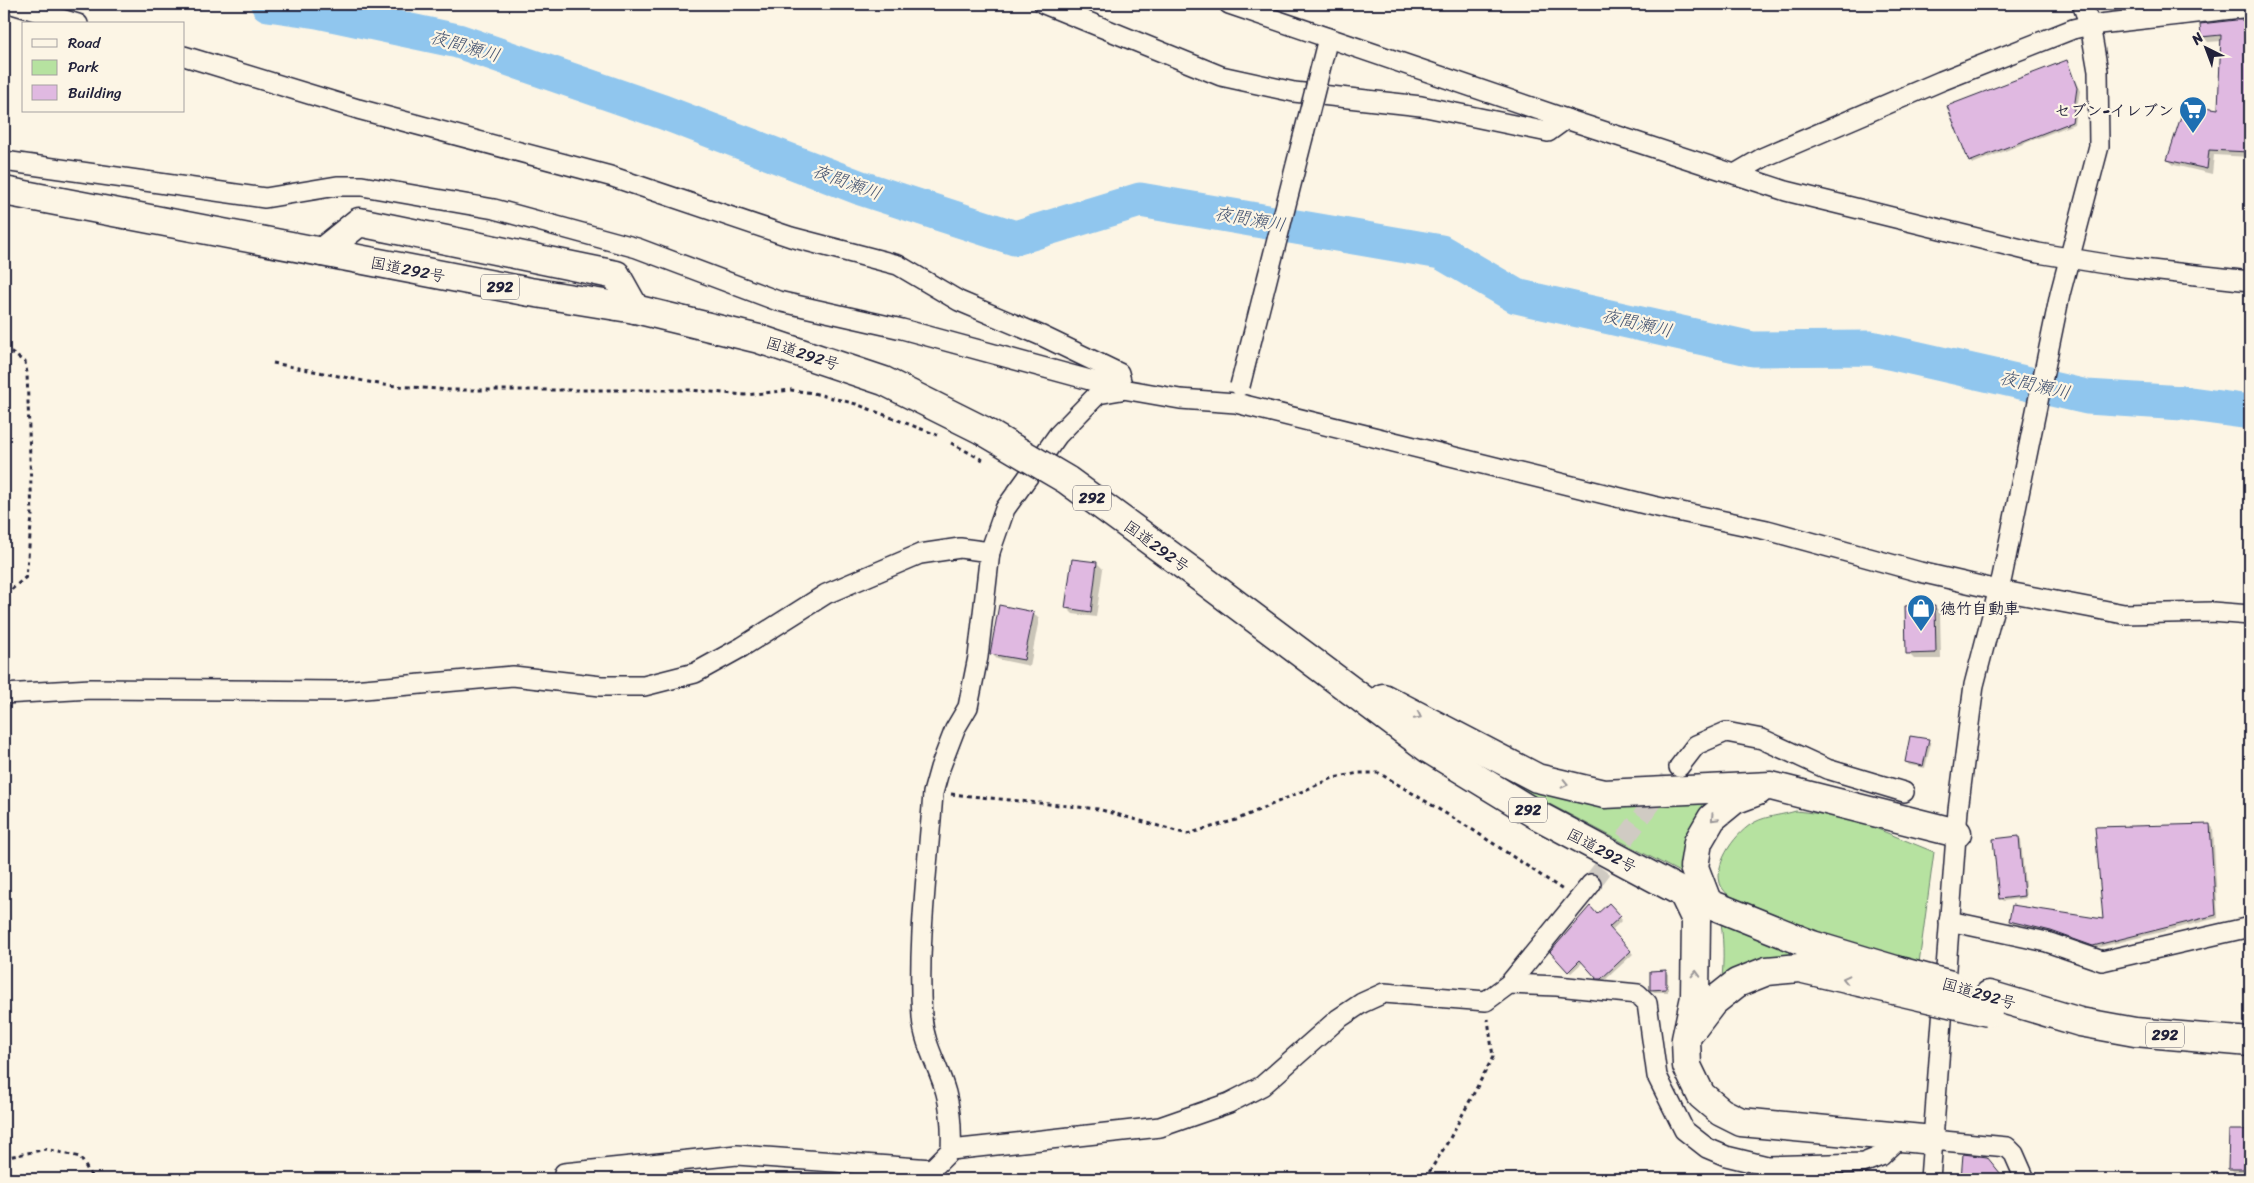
<svg xmlns="http://www.w3.org/2000/svg" width="2254" height="1183" font-family="Sriracha,'Klee One',sans-serif">
<style>
.green{fill:#b6e2a0;stroke:#6c826e}
.shadow{fill:#0003}
.lines{fill:none;stroke-linecap:round;stroke-linejoin:round}
.river{stroke:#90c6ee;stroke-width:35}
.building{fill:#e0b9e1;stroke:#22223b}
.minor-tunnel{stroke:#d0cbc3;stroke-width:19;stroke-dasharray:19 9;stroke-linecap:butt}
.minor-casing{stroke:#22223b;stroke-width:22}
.highway-casing{stroke:#22223b;stroke-width:31}
.path{stroke:#22223b;stroke-width:3;stroke-dasharray:4 4;stroke-linecap:butt}
.minor{stroke:#fcf5e5;stroke-width:19}
.highway{stroke:#fcf5e5;stroke-width:28}
.minor-bridge-casing{stroke:#22223b;stroke-width:22;stroke-linecap:butt}
.highway-bridge-casing{stroke:#22223b;stroke-width:31;stroke-linecap:butt}
.minor-bridge{stroke:#fcf5e5;stroke-width:19}
.highway-bridge{stroke:#fcf5e5;stroke-width:28}
.oneway{stroke:#9a9698}
.labels{text-anchor:middle;stroke-width:4.5;stroke-linejoin:round;paint-order:stroke}
.shield{fill:#fcf5e5;stroke:#63616e;stroke-width:1}
.shield-label{font-size:15px;font-weight:bold;fill:#22223b}
.poi-label{font-size:16px;font-weight:bold;fill:#22223b;stroke:#fcf5e5;text-anchor:end}
.street-label{font-size:16px;fill:#22223b;stroke:#fcf5e5}
.water-label{font-size:18px;font-style:italic;fill:#435371;stroke:#fcf5e5}
</style>
<rect width="100%" height="100%" fill="#fcf5e5"/>
<filter id="ink" filterUnits="userSpaceOnUse"><feTurbulence type="fractalNoise" baseFrequency=".02" numOctaves="2"/><feDisplacementMap in="SourceGraphic" scale="10" xChannelSelector="R" yChannelSelector="G"/><feConvolveMatrix kernelMatrix="1 2 1 2 8 2 1 2 1" color-interpolation-filters="sRGB"/></filter>
<g filter="url(#ink)">
<!-- green -->
<g class="green">
<path d="M1517 775 1726 795 1689 877 1511 784Z"/>
<path d="M1796 811 1848 817 1934 852 1919 963 1866 948 1738 903C1732 898 1722 891 1720 883 1714 862 1737 831 1755 822 1766 816 1783 815 1796 811Z"/>
<path d="M1721 922 1813 959 1720 993C1724 968 1724 946 1721 922Z"/>
</g>
<!-- shadow -->
<g class="shadow">
<path d="M2105 4H2158V6L2144 9 2141 6 2113 16 2108 11Z"/>
<path d="M2236 21 2250 22V157L2214 155 2212 174 2174 165 2168 160 2220 110 2222 41 2208 42 2203 36Z"/>
<path d="M2066 62 2080 91 2074 124 1972 164 1970 161Z"/>
<path d="M1097 563 1103 569 1096 617 1073 614 1067 608Z"/>
<path d="M1934 606 1940 612 1941 659H1914L1908 653Z"/>
<path d="M1033 613 1039 619 1030 666 997 659 991 653Z"/>
<path d="M1928 741 1931 743 1925 768 1909 765 1906 762Z"/>
<path d="M2210 825 2213 828 2218 918 2096 948 2054 934 2013 923 2011 920H2104Z"/>
<path d="M2018 838 2021 840 2026 898 2003 901 2000 898Z"/>
<path d="M1609 905 1622 920 1611 931 1633 954 1604 981H1601L1583 962 1571 973 1551 952Z"/>
<path d="M1665 972 1668 974V992H1654L1652 990Z"/>
<path d="M2230 1131H2250V1179H2240V1174H2236L2230 1168Z"/>
</g>
<g class="lines">
<!-- river -->
<path class="river" d="M268 4 317 11 458 41 663 112 861 188 1015 238 1140 200 1441 252 1516 296 1753 349 1871 348 2087 397 2183 403 2250 412"/>
</g>
<!-- building -->
<g class="building">
<path d="M2236 20H2250L2249 152 2209 150 2207 169 2167 160 2185 104 2218 109 2221 35 2201 37 2200 24Z"/>
<path d="M2067 60 2077 88 2072 122 1969 162 1947 106Z"/>
<path d="M1072 559 1097 562 1091 612 1065 608Z"/>
<path d="M999 605 1034 612 1024 660 990 654Z"/>
<path d="M1935 605 1936 653 1906 654 1905 606Z"/>
<path d="M1910 736 1929 739 1923 766 1905 762Z"/>
<path d="M2210 824 2216 915 2093 946 2051 931 2009 921 2012 905 2103 919 2095 827Z"/>
<path d="M2019 836 2024 896 1999 899 1993 839Z"/>
<path d="M1609 903 1621 916 1609 927 1631 951 1601 979H1597L1580 960 1568 972 1550 952 1590 906 1597 914Z"/>
<path d="M1666 970V989L1650 990V971Z"/>
<path d="M2229 1130H2250V1169H2228Z"/>
<path d="M1963 1154 1987 1157 2005 1179H1961Z"/>
</g>
<g class="lines">
<!-- minor-tunnel -->
<path class="minor-tunnel" d="M1591 884 1679 767"/>
<!-- minor casing -->
<g class="minor-casing">
<g id="minor">
<path d="M12 4 78 24"/>
<path d="M1044 4 1221 76 1294 92 1421 106 1548 132 1566 119"/>
<path d="M1229 4 1566 119 1786 191 2038 253 2124 267 2250 281"/>
<path d="M184 56 358 109 610 176 791 237 898 265 959 301 1042 336 1119 373 1123 389"/>
<path d="M1317 82 1328 38"/>
<path d="M4 161 265 198 337 186H362L494 209 637 248 778 301 902 329 1123 389 1180 399 1236 403 1653 506 1767 530 1920 572 1998 590 2124 614 2212 612 2250 615"/>
<path d="M1735 174 1764 157 1941 81 2073 29 2090 25 2250 7"/>
<path d="M4 694 91 689 341 691 513 676 601 686H644L695 673 742 647 826 594 920 554 960 548 990 552"/>
<path d="M1679 767 1696 745 1726 732 1762 739 1827 769 1904 792"/>
<path d="M1949 921 2047 942 2102 961 2250 927"/>
<path d="M1509 984 1591 884"/>
<path d="M1933 1140 2007 1147 2014 1154 2025 1179"/>
<path d="M951 1150C952 1130 951 1112 946 1093 939 1067 924 1045 922 1017 917 943 928 867 933 793L940 768 955 729 968 707 978 657 990 552 1005 509 1058 435 1098 394 1121 390"/>
<path d="M564 1173 737 1155 932 1169"/>
<path d="M926 1179 932 1169 951 1150 1160 1127 1229 1103 1262 1086 1338 1019 1362 1003 1384 993 1486 1001 1509 984 1557 986 1638 994 1647 1003 1657 1076 1684 1130 1707 1148 1726 1156 1767 1166 1863 1163 1881 1156 1902 1136"/>
<path d="M1930 1179 1958 810 1974 685 2002 577 2060 294 2099 146 2098 71 2090 25 2082 4"/>
</g>
</g>
<!-- highway casing -->
<g class="highway-casing">
<g id="highway">
<path d="M4 191 530 292 635 309 759 339 884 381 982 430"/>
<path d="M322 252 359 222 616 275 635 309"/>
<path d="M1197 575 1429 749 1537 815 1683 893 1812 945 1899 971"/>
<path d="M1383 698 1537 778 1604 794 1771 786 1957 833"/>
<path d="M1683 893 1696 920 1695 997 1686 1039 1687 1066 1701 1095 1721 1112 1741 1122 1933 1140"/>
<path d="M1707 901 1694 867 1698 842 1712 818 1734 800 1758 791"/>
<path d="M1989 995 2080 1022 2135 1032 2250 1042"/>
<path d="M1691 1031 1713 1002 1737 983 1767 971 1799 968 1894 990"/>
</g>
</g>
<!-- path -->
<g class="path">
<path d="M4 348 25 362 27 373 32 516 26 577 4 596"/>
<path d="M273 363 384 385 451 390H690L745 395 791 390 813 393 856 404 937 435"/>
<path d="M951 443 985 461"/>
<path d="M951 794 1098 809 1187 834 1236 820 1333 778 1359 773H1379L1473 830 1563 890"/>
<path d="M4 1158 46 1149 80 1157 93 1179"/>
<path d="M1425 1179 1449 1140 1493 1057 1488 1019"/>
</g>
<!-- minor -->
<use href="#minor" class="minor"/>
<!-- highway -->
<use href="#highway" class="highway"/>
<!-- minor-bridge casing -->
<g class="minor-bridge-casing">
<path id="minor-bridge" d="M1240 386 1317 82"/>
</g>
<!-- highway-bridge casing -->
<g class="highway-bridge-casing">
<g id="highway-bridge">
<path d="M982 430 1067 480 1197 575"/>
<path d="M1899 971 1951 985"/>
<path d="M1894 990 1988 1012"/>
</g>
</g>
<!-- minor-bridge -->
<use href="#minor-bridge" class="minor-bridge"/>
<!-- highway-bridge -->
<use href="#highway-bridge" class="highway-bridge"/>
</g>
<!-- one-way arrows -->
<defs><path id="oneway-chevron" d="M-2-3.5L2.5 0L-2 3.5" fill="none" stroke-width="1.6" stroke-linecap="round" stroke-linejoin="round" transform="scale(1.25)"/></defs>
<g class="oneway">
<use href="#oneway-chevron" transform="translate(1418 716) rotate(26)"/>
<use href="#oneway-chevron" transform="translate(1565 784) rotate(13)"/>
<use href="#oneway-chevron" transform="translate(1714 818) rotate(133)"/>
<use href="#oneway-chevron" transform="translate(1696 974) rotate(-88)"/>
<use href="#oneway-chevron" transform="translate(1846 979) rotate(-167)"/>
</g>
</g>
<!-- icons -->
<defs>
<g id="supermarket-pin" transform="scale(1.4375)"><path d="M0 17L-7.5 6A9.5 9.5 0 1 1 7.5 6Z" fill="#1f6fb2" stroke="#fcf5e5"/><path d="M-6-5.5h2.5l.6 2H6L4.5 2H-2.5L-4.4-4H-6ZM-1.5 3.2a1.3 1.3 0 1 0 .1 0ZM3 3.2a1.3 1.3 0 1 0 .1 0Z" fill="#fff"/></g>
<g id="shop-pin" transform="scale(1.4375)"><path d="M0 17L-7.5 6A9.5 9.5 0 1 1 7.5 6Z" fill="#1f6fb2" stroke="#fcf5e5"/><path d="M-5-2.5h2.3a2.7 3.5 0 0 1 5.4 0H5L5.5 6h-11ZM-1.5-2.5h3a1.5 2.3 0 0 0-3 0Z" fill="#fff"/></g>
</defs>
<g fill-rule="evenodd">
<use href="#supermarket-pin" x="2193" y="110"/>
<use href="#shop-pin" x="1921" y="608"/>
</g>
<g class="labels">
<!-- shield labels -->
<g class="shield">
<rect x="481" y="274.5" width="38" height="25" rx="4"/>
<rect x="1073" y="485.5" width="38" height="25" rx="4"/>
<rect x="1509" y="797.5" width="38" height="25" rx="4"/>
<rect x="2146" y="1022.5" width="38" height="25" rx="4"/>
</g>
<g class="shield-label">
<text x="500" y="292">292</text>
<text x="1092" y="503">292</text>
<text x="1528" y="815">292</text>
<text x="2165" y="1040">292</text>
</g>
<!-- poi labels -->
<g class="poi-label">
<text x="2174" y="116">セブン-イレブン</text>
<text x="1940" y="614" text-anchor="start">徳竹自動車</text>
</g>
<!-- street labels -->
<g class="street-label">
<text transform="translate(408 269) rotate(11)" y="6">国道292号</text>
<text transform="translate(803 353) rotate(18)" y="6">国道292号</text>
<text transform="translate(1157 546) rotate(36)" y="6">国道292号</text>
<text transform="translate(1602 850) rotate(28)" y="6">国道292号</text>
<text transform="translate(1979 993) rotate(16)" y="6">国道292号</text>
</g>
<!-- water labels -->
<g class="water-label">
<text transform="translate(465 46) rotate(16)" y="6">夜間瀬川</text>
<text transform="translate(847 182) rotate(20)" y="6">夜間瀬川</text>
<text transform="translate(1250 219) rotate(10)" y="6">夜間瀬川</text>
<text transform="translate(1637 323) rotate(13)" y="6">夜間瀬川</text>
<text transform="translate(2035 385) rotate(13)" y="6">夜間瀬川</text>
</g>
</g>
<!-- margin -->
<rect width="2254" height="1183" fill="none" stroke="#fcf5e5" stroke-width="20"/>
<rect x="10" y="10" width="2234" height="1163" fill="none" stroke="#22223b" stroke-width="2" filter="url(#ink)"/>
<!-- legend -->
<rect x="22" y="22" width="162" height="90" fill="#fcf5e5" stroke="#a5a1a1"/>
<rect x="32" y="39" width="25" height="8" fill="#fcf5e5" stroke="#a5a1a1"/>
<text x="68" y="48" font-size="15" fill="#22223b">Road</text>
<rect x="32" y="60" width="25" height="15" fill="#b6e2a0" stroke="#a5a1a1"/>
<text x="68" y="72" font-size="15" fill="#22223b">Park</text>
<rect x="32" y="85" width="25" height="15" fill="#e0b9e1" stroke="#a5a1a1"/>
<text x="68" y="98" font-size="15" fill="#22223b">Building</text>
<!-- north arrow -->
<g transform="translate(2206 48) rotate(318)" stroke="#fcf5e5" stroke-width="4" paint-order="stroke">
<path d="M0-4L9 19L0 12L-9 19Z" fill="#22223b"/>
<text y="-8" font-size="14" font-weight="bold" text-anchor="middle" fill="#22223b">N</text>
</g>
</svg>
